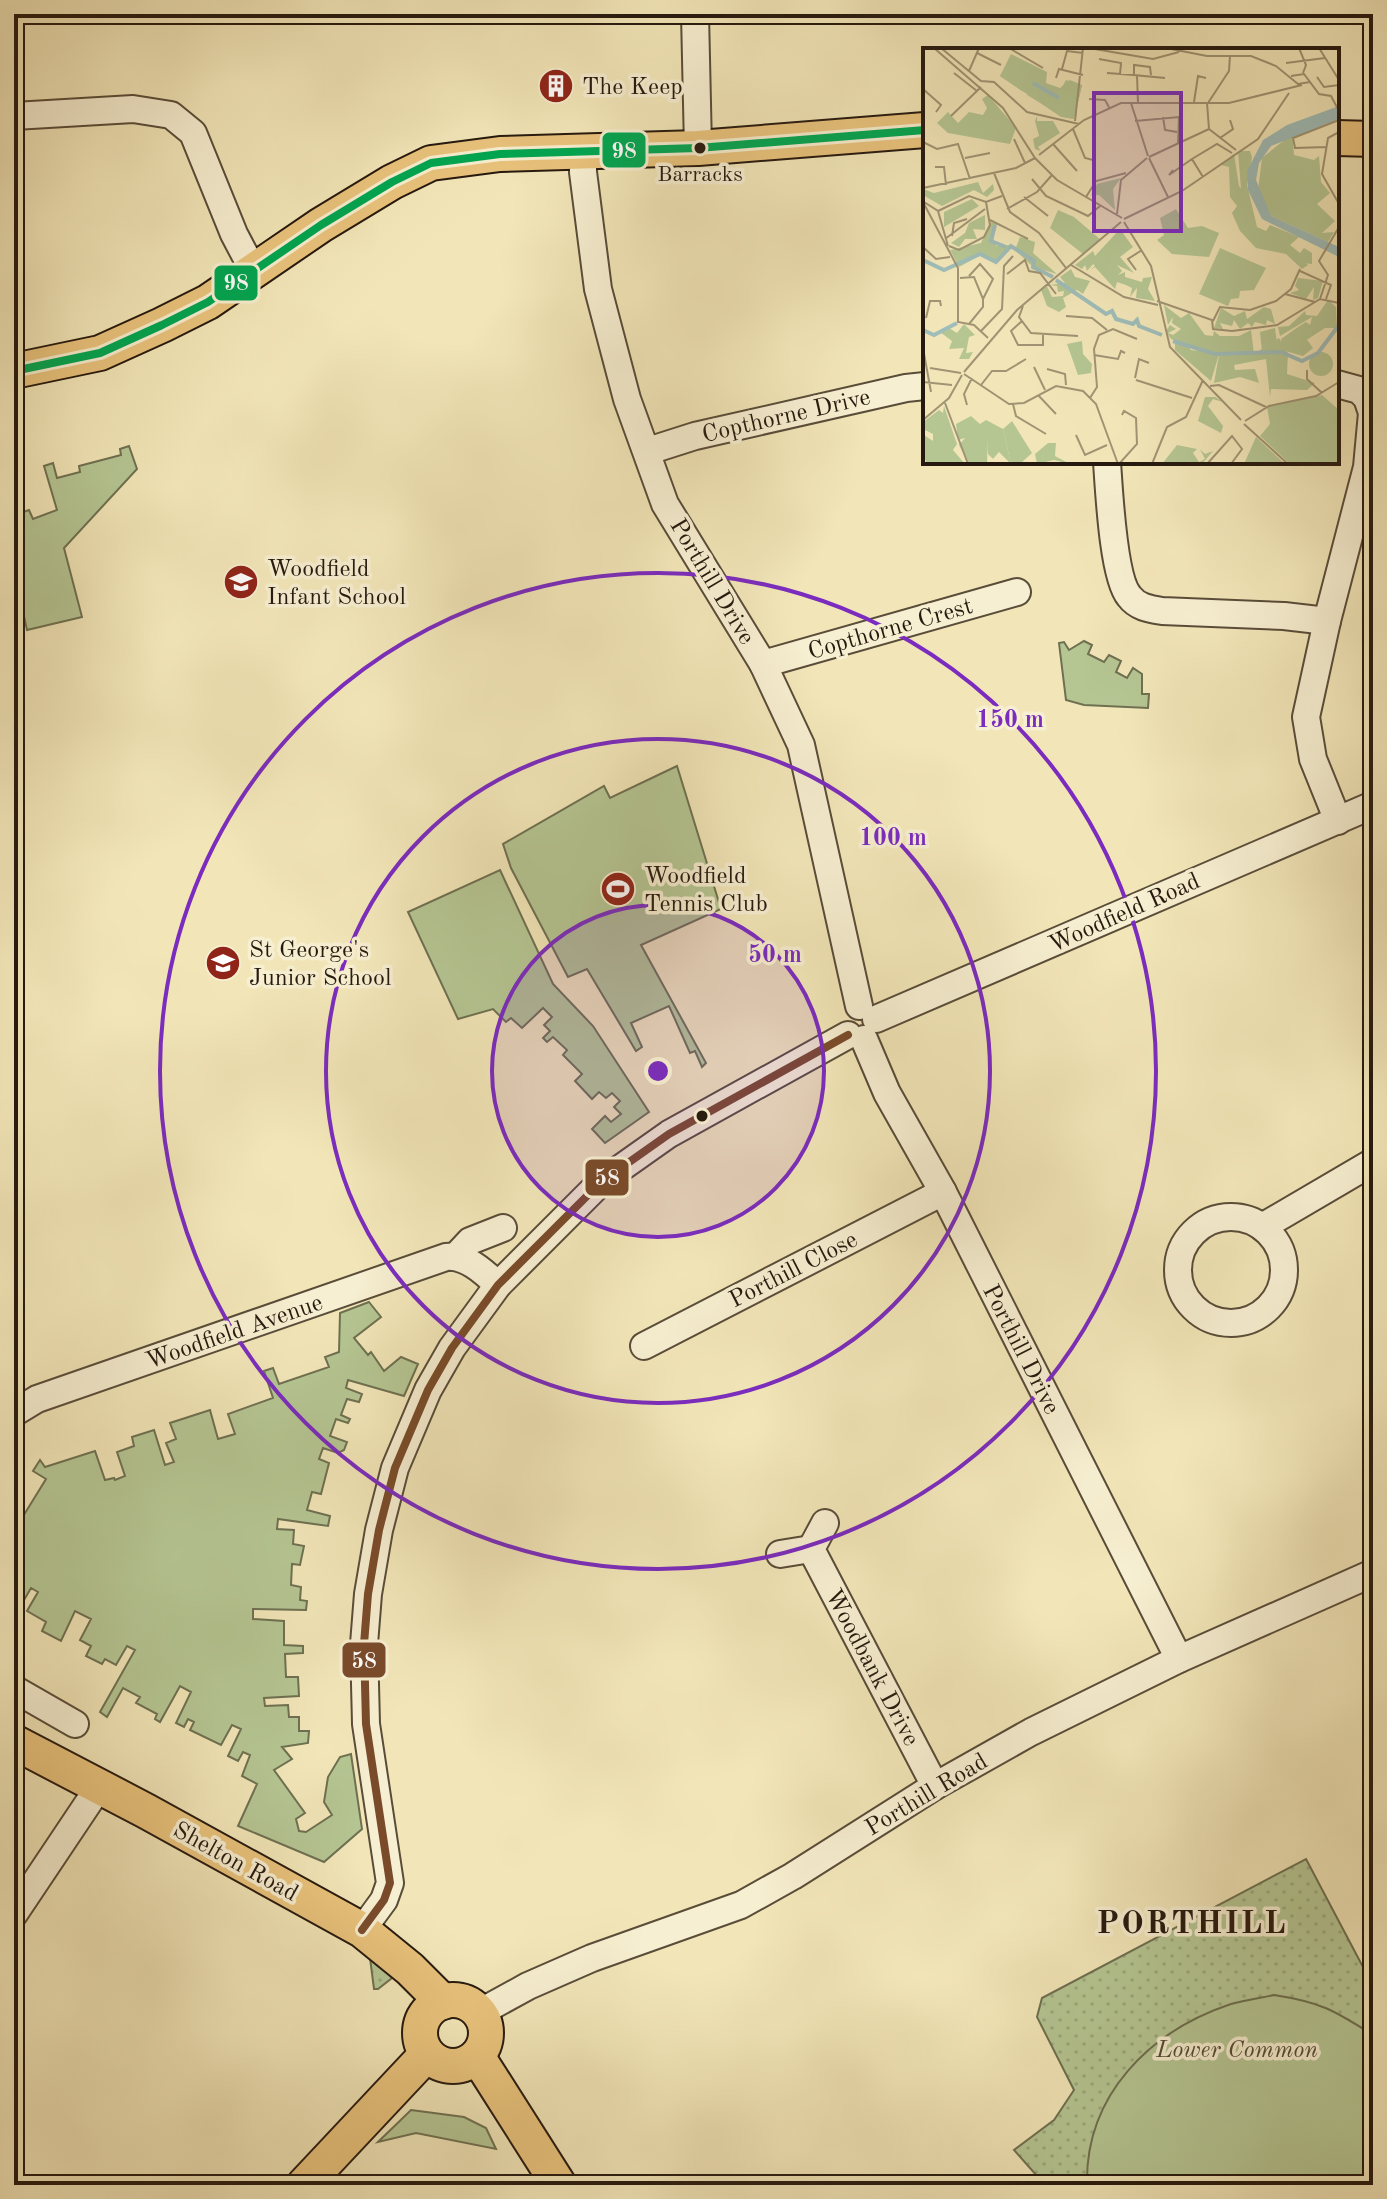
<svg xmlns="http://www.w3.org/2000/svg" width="1387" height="2199" font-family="'Old Standard TT',serif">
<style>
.grass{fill:url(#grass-dots);stroke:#6e7051;stroke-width:2}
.garden{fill:#b5c693;stroke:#6e7051;stroke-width:2}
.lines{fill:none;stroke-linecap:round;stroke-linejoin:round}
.minor-casing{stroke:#594c39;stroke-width:30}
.major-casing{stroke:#26190f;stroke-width:38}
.minor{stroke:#f7efd1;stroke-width:26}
.major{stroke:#e9c37c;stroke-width:34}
.bus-1-casing{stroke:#f7efd1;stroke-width:14}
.bus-2-casing{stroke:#f7efd1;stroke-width:14}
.bus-1{stroke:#00a651;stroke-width:8}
.bus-2{stroke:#7a4b2a;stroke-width:8}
.ring{fill:none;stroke:#7b2cbf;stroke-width:4}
.bus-dot{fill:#26190f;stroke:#f7efd1;stroke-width:3}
.labels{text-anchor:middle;stroke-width:7;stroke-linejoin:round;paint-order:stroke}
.bus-label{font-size:22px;fill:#26190f;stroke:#f7efd1}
.poi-label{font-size:24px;fill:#26190f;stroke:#f7efd1;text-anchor:start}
.street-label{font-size:24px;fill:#26190f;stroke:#f7efd1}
.park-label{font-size:24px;font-style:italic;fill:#514d37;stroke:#f7efd1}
.district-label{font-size:32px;font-weight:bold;letter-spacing:2px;fill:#26190f;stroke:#f7efd1}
.inset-river{fill:none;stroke:#9fbdb9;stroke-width:4}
.inset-road{fill:none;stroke:#a09474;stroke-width:2}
.view{fill:#7b2cbf;fill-opacity:0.15;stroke:#7b2cbf;stroke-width:4}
.inset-edge{fill:none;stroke:#26190f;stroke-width:4}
.centre{fill:#7b2cbf;stroke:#f7efd1;stroke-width:4}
.ring-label{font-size:24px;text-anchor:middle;font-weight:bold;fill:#7b2cbf;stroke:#f7efd1;stroke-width:7;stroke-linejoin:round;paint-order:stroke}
.line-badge{stroke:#f7efd1;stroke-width:3}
.badge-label{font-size:22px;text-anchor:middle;font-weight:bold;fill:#fff}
</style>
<defs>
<pattern id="grass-dots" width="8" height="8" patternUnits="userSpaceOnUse" patternTransform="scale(2)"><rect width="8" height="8" fill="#b5c693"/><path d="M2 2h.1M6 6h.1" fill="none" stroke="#9caa7e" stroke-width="1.8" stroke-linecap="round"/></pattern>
</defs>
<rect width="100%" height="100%" fill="#f2e6b8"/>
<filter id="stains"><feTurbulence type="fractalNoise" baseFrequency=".0025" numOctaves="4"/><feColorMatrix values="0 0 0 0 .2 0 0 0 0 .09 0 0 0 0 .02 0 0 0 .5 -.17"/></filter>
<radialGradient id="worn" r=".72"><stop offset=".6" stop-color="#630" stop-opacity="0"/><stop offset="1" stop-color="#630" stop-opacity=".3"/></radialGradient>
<!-- grass -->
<g class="grass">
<path d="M1306 1859 1373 1986V2185H1045L1014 2150 1054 2120 1074 2090 1037 2017 1042 1998Z"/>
<path d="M370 1958 385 1968 392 1978 378 1989H374Z"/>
</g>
<!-- garden -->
<g class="garden">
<path d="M129 446 137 469 64 548 82 617 27 630 15 575 23 543 14 527V515L29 510 33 519 57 510 44 466 53 463 57 478 80 472 79 466 121 455 120 449Z"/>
<path d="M1084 641 1092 645 1088 654 1104 662 1109 655 1121 661 1116 672 1127 678 1133 668 1142 674V694H1149L1148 708 1084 705 1066 700 1059 643 1064 642 1069 650Z"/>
<path d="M677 766 721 909 641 945 706 1063 702 1067 695 1051 690 1053 669 1006 631 1023 642 1047 636 1051 587 969 568 977 511 868 503 844 604 786 610 798Z"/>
<path d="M500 870 553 984 593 1026 649 1112 605 1143 592 1129 605 1116 611 1122 621 1114 614 1107 620 1101 612 1093 606 1098 599 1092 592 1099 575 1081 582 1074 563 1055 567 1050 553 1037 547 1042 543 1038 550 1031 544 1025 552 1017 543 1008 522 1028 511 1018 506 1022 493 1009 458 1019 408 912Z"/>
<path d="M369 1302 381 1317 354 1338 368 1355 371 1352 384 1371 401 1357 418 1364 404 1396 348 1380 346 1388 362 1394 359 1402 347 1399 341 1415 350 1419 348 1423 336 1419 330 1436 347 1442 344 1450 338 1453 323 1448 319 1459 329 1463 321 1494 312 1492 307 1510 330 1516 328 1526 278 1519 277 1529 294 1530 293 1544 304 1546 300 1565 292 1564 291 1585 301 1587 300 1600 307 1601 306 1610 253 1609V1619L284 1621V1645L303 1646V1653L285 1654 286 1677H298L299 1696 264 1698 265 1706 288 1705 289 1717H299V1731H309L308 1743 282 1747 292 1759 274 1770 305 1813 296 1819 299 1831 306 1832 332 1815 324 1802 328 1777 340 1757 351 1754 362 1829 324 1862 238 1826 257 1784 242 1776 250 1755 243 1752 238 1761 228 1756 241 1729 232 1725 221 1745 190 1730 194 1722 188 1719 184 1727 176 1723 191 1692 180 1686 160 1722 155 1719 157 1714 136 1703 140 1697 123 1688 107 1717 100 1712 135 1650 127 1646 116 1665 105 1659 102 1664 86 1656 91 1646 80 1640 91 1619 75 1611 61 1641 42 1631 46 1622 27 1611 38 1592 31 1588 17 1612 14 1610V1514L22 1518 46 1479 33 1471 40 1460 45 1467 95 1451 105 1480 114 1478 115 1480 125 1476 117 1452 134 1446 132 1437 154 1430 165 1465 174 1462 166 1443 176 1439 170 1423 210 1410 218 1439 235 1434 228 1414 273 1398 264 1371 273 1368 279 1384 329 1367 325 1357 339 1352 340 1313Z"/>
<path d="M1274 1995C1320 2002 1334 2010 1373 2035V2185H1087C1085 2095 1150 2031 1231 2004 1245 2000 1260 1998 1274 1995Z"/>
<path d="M411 2110 464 2117 486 2128 496 2149 416 2133 378 2142Z"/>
</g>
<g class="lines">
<!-- minor casing -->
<g class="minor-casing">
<g id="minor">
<path d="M695 14 698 148"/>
<path d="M14 116 133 109 171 115 193 133 234 234 254 272"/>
<path d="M583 153V172L598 289 627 399 665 504 763 664 801 745 859 1006"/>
<path d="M1337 384 1359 390 1367 398 1372 413 1367 467 1327 621 1306 717 1313 759 1338 821"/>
<path d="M648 451 695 436 906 388 925 386"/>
<path d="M1107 462C1109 489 1113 577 1129 596 1137 607 1149 609 1162 611L1284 616 1327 621"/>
<path d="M763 664 1017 592"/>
<path d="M876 1019 1373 805"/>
<path d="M864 1039 887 1093 943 1192 1179 1659"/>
<circle cx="1231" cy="1270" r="53"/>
<path d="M1262 1227 1373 1162"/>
<path d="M456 1256 470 1241 503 1228"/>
<path d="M644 1346 943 1192"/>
<path d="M14 1413 37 1399 446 1257C466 1255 484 1272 498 1285"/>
<path d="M825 1523 811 1549 935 1786"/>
<path d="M780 1554 811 1549"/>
<path d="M14 1689 75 1724"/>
<path d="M14 1914 99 1787"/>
<path d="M362 1930 384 1900 390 1883 366 1724 364 1644 368 1594 379 1530 395 1468 428 1390 452 1348 498 1285 601 1182 669 1134 848 1035"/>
<path d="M479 2013 528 1986 592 1958 741 1905 793 1876 935 1786 1031 1732 1179 1659 1373 1573"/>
</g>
</g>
<!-- major casing -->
<g class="major-casing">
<g id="major">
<path d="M1337 138 1373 139"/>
<path d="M14 371 100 353 162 325 208 302 321 225 392 182 431 163 500 154 698 148 925 130"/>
<path d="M14 1742 146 1811 362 1930 410 1969 443 2002"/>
<circle cx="453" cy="2033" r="33"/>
<path d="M477 2056 559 2185"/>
<path d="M304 2185 427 2054"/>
</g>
</g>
<!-- minor -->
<use href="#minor" class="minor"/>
<!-- major -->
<use href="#major" class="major"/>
<!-- bus-1 casing -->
<g class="bus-1-casing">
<path id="bus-1" d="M14 371 100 353 162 325 208 302 321 225 392 182 431 163 500 154 698 148 925 130"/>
</g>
<!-- bus-2 casing -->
<g class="bus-2-casing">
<path id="bus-2" d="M362 1930 384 1900 390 1883 366 1724 364 1644 368 1594 379 1530 395 1468 428 1390 452 1348 498 1285 601 1182 669 1134 848 1035"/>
</g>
<!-- bus-1 -->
<use href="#bus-1" class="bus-1"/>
<!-- bus-2 -->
<use href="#bus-2" class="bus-2"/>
</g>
<!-- distance rings -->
<circle cx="658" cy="1071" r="166" fill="#7b2cbf" fill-opacity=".12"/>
<g class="ring">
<circle cx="658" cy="1071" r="166"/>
<circle cx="658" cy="1071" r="332"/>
<circle cx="658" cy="1071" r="498"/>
</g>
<!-- icons -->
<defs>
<g id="building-disc" transform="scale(1.8)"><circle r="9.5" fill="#8f2418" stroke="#f7efd1"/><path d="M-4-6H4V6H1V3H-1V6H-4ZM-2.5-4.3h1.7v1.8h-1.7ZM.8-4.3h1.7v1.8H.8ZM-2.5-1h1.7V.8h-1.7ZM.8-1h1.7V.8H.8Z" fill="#fff"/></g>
<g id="school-disc" transform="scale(1.8)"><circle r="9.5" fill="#8f2418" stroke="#f7efd1"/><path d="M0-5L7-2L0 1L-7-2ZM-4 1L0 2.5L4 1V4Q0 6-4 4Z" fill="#fff"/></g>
<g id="stadium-disc" transform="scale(1.8)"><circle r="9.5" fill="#8f2418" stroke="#f7efd1"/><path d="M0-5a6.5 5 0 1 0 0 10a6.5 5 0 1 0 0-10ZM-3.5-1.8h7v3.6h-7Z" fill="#fff"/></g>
</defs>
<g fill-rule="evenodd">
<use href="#building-disc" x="556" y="86"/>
<use href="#school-disc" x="241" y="582"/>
<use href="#stadium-disc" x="618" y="889"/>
<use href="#school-disc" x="223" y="963"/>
</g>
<!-- markers -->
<g class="bus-dot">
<circle cx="700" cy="148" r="7"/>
<circle cx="702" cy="1116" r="7"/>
</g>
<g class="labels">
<!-- bus labels -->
<g class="bus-label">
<text x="700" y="181">Barracks</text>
</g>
<!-- poi labels -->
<g class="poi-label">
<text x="582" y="94">The Keep</text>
<text x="267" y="576">Woodfield<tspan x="267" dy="28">Infant School</tspan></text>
<text x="644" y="883">Woodfield<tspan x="644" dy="28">Tennis Club</tspan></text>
<text x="249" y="957">St George's<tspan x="249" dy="28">Junior School</tspan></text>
</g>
<!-- street labels -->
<g class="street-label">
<text transform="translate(786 415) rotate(-13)" y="8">Copthorne Drive</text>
<text transform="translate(713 581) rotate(59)" y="8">Porthill Drive</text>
<text transform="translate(890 628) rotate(-16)" y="8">Copthorne Crest</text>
<text transform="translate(1124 912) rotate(-24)" y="8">Woodfield Road</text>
<text transform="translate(793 1269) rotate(-27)" y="8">Porthill Close</text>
<text transform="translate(234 1331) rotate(-19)" y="8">Woodfield Avenue</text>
<text transform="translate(1022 1349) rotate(63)" y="8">Porthill Drive</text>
<text transform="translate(873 1667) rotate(62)" y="8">Woodbank Drive</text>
<text transform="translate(926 1794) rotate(-31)" y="8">Porthill Road</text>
<text transform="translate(236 1861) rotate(29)" y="8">Shelton Road</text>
</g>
<!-- park labels -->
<g class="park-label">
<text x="1237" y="2057">Lower Common</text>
</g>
<!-- district labels -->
<g class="district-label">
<text x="1192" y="1933">PORTHILL</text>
</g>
</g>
<!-- overview -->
<g transform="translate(923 48)">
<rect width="416" height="416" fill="#f2e6b8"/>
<path d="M88 6 124 24 123 35 137 40 147 32 159 37 151 71 138 69 77 28ZM65 47 93 80 87 96 25 85 14 75 25 64 35 75 46 64 60 67 64 60 59 51ZM369 86 371 107 391 112 396 108 398 134 407 145 394 156 412 173 399 185 411 184 405 194 348 168 335 143 339 110ZM315 103H327L329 109 324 137 334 179 343 183 347 177 376 189 367 197 377 205 381 200 389 205V216L379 215 321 180ZM253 161 265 180 279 178 296 185 286 209 249 206 234 192 241 187 237 170ZM135 162 151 169 178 192 160 206 127 180ZM297 200 343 220 331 242 317 243 316 250 308 251 305 258 276 246ZM375 279 390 300 380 308 359 302 358 291ZM262 295 268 302 296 306 288 333 252 302V294ZM386 316a12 12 0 1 1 24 0a12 12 0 1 1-24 0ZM21 358 34 396 30 402 42 416H4L0 406 1 387 10 393V386L0 381V374L16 362 20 365ZM48 368 65 387 64 416H46L36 397 42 390 35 392 33 376ZM89 373 109 405 97 416H88L80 381ZM333 389 362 416H321ZM125 395H133L132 408 147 416 131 412 114 416 112 406ZM254 397 274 401 270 405 276 414 282 411 277 401 282 406 290 403 279 416H239Z" fill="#b5c693"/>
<path d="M98 16 122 39 118 55 104 47 113 45V38L99 43 77 28 86 17ZM143 32 159 37 151 71 146 70 135 47ZM311 106 316 138 323 147 321 180 368 200 385 217 379 221 363 206 333 200 317 183 309 165 314 158 307 149 306 119 298 117ZM68 174 74 176 69 187 73 198 88 197 98 204 88 199 72 215 58 207 36 219 27 202 58 195ZM356 290 365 305 364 326 392 335 384 342 348 341 347 349 343 311 311 317 312 322 332 321 336 335 317 329 291 335 296 307 274 304 273 298 331 306ZM159 293 160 306 169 316 168 325 155 327 144 296ZM48 368 57 376 63 372 80 381 88 416 76 404 70 411 65 406 64 387Z" fill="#b5c693"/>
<path d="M399 347 416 362V416H367L337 388 347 376 344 359Z" fill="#b5c693"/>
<path d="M114 68V73H130L137 85 115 99 118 103 112 101 110 91 116 88 112 73ZM198 130 190 141 192 162 176 147H168L174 136ZM55 134 60 145 70 136 71 142 64 149 51 142 19 158 0 147V141L11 145ZM49 151 56 158 21 179V164ZM62 167V182L50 181 54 191H42L36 199 28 195 42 185 46 175ZM240 180a10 10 0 1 1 20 0a10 10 0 1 1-20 0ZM197 181 210 199 197 209 211 225 194 217 199 223 195 227 202 224V229L219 234 220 230 229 229 225 241 232 253 213 250 214 240 207 249 209 240 203 237 194 234 192 241 172 219 166 223 172 218 170 216 164 223 162 217 159 221 152 217 170 203 172 208ZM97 189 112 194 110 205 134 226 110 219 92 202ZM310 227a13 13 0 1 1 26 0a13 13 0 1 1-26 0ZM148 221 152 229 167 233 160 246 154 242 140 250 143 259 136 264 124 258 118 242 124 238 129 249 140 248 141 243 135 244 134 238 127 237 142 235 137 229ZM375 230 400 233 395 250 390 252 391 239 383 251 367 245 376 242 372 238ZM405 252 413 259 414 280H402L382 293 375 279 383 274 387 277 389 269 357 288 355 279 366 278 382 263 383 267 394 268ZM241 257 258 270 266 265 282 287 290 288 291 283 297 288H316L328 282 331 306H291L248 291 243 283 247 277 253 281 245 285 250 287 258 281 249 275 250 269 245 277ZM341 259 348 261 352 276 344 272 343 277 332 274 329 279 325 275 317 281 311 272 309 278 297 275 300 281 291 280 298 260 311 268 322 263 324 271ZM41 276 52 287 46 289 43 305 50 304 46 311H36L41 300 26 301 29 293 17 284 26 280 34 285ZM352 280 355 302 339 304 337 284ZM282 349H292L300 354 290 351 285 358 300 378 298 385 275 373Z" fill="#b5c693"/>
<path d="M416 58V71L348 98 336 115 333 132 348 168 416 199V209L339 171 325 142 324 123 340 92 364 77Z" fill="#9fbdb9"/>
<path class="inset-river" d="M110 35 136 50M72 177 68 193 83 199M0 212 21 222 57 206 73 214 88 198 111 213 110 219 130 229M133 232 183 266 189 263 193 271 210 276 214 272 216 278 239 287M0 282 11 287 34 275M250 293 292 306 358 304 379 313 395 305 416 277"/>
<path class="inset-road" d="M11 0 80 60 112 110 134 132 199 170M18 0 58 33 71 34 104 64 156 76M86 0 120 20M166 0 230 11 256 4M243 0 284 8H328L353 18 375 36 387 34M376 0 383 17 380 25M396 0 416 32M54 5 78 17M176 11 198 15 197 26M363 15 402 10M139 21 144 3 160 5M46 23 56 0M31 25 54 43M184 25 211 27M228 27 227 19 211 17V27L242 30M214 28 215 54M368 28 381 26 396 46 408 48 416 63M394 29 401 39 416 37M133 30 136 21 160 27M0 41 18 57 13 64M166 51 182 52 187 61M271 54 275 28 283 30M208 55 225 108M284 55 286 81 313 102M285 55 306 23 307 7M28 68 58 39M240 69 242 82 254 84M152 73 160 0M212 73 256 69 255 96M150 81 162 110 170 112M416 84 405 90 399 126 416 156M297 90 310 81 307 72M91 91 102 115M0 94 14 101 35 96 47 131M130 96 154 123M403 99 372 100 370 90 416 72M116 107 161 72 198 55H306L379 37M226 109 286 81M42 110 67 105M226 110 245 149M12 119H21L23 137M250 122 246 127 269 111M71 125 87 164 116 185 143 220M280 129 269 111 294 96 309 105M109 131 123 148 165 168 177 158M0 140 93 120 112 110M101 149 125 168M163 149 173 133 203 125M0 154 35 220V274L51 277 65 290M1 154 15 163 25 198M84 161 114 144 129 127M15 163 46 148 63 154 79 148M194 166 198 132 224 110M201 171 259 143 335 91 366 45M67 172 105 191M201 174 228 218 247 299 318 372M29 188 31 175 44 171M22 191 62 161M26 198 36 202 61 189 67 177 63 154M0 199 13 211 27 209M148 217 201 249 235 257M213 222 205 211 219 202M377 223 408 237 403 251M84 226 102 212 106 223 117 225 133 246M46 228 57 216 70 231 60 251M37 230 51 229 60 251V259L46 276M362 246 392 254M397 251 405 227 396 213 416 179M234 253 289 272 290 281 309 283 354 277 397 251 416 255M100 258 96 269 108 285 155 288M143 268 169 270 184 282M3 270 7 253H17L18 258M99 273 88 283 95 297H120V287M290 273 297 259 327 262 353 253 368 241 377 221M58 283 79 261 81 218 90 208M0 300 8 344M171 307 195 311 198 303 202 305M111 319 122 342M7 320 38 325M124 321 142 326 143 337M384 322V331L399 345M41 324 94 262 198 174M41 326 86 356 101 355 133 338 160 343 173 356 195 416M212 330 216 311 226 315M213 332 269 350M0 334 29 337M58 337 69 323H83L103 311M287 338 296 337 343 359M115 347 133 366M167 350 174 339 171 301 176 287 190 281 214 291M22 355 45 416M90 356 93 368 123 386M44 357 41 346 49 330M0 372 26 350 39 327M322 373 346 358 393 348 416 334M321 376 365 416M153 387 162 407 184 397M196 416 214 396 213 370 201 363 199 367M229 416 244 379 263 369 280 332M284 416 309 388 319 401 308 416"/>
<path class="view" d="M171 45H258V183H171Z"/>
<rect width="416" height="416" class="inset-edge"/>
</g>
<circle cx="658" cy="1071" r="12" class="centre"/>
<g class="ring-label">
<text x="1010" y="727">150 m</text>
<text x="893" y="845">100 m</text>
<text x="775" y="962">50 m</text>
</g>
<g class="line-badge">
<rect x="601" y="131" width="46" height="38" rx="8" fill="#00a651"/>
<rect x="213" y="264" width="46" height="38" rx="8" fill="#00a651"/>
<rect x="584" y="1158" width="46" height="39" rx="8" fill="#7a4b2a"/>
<rect x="341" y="1641" width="46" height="38" rx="8" fill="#7a4b2a"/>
</g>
<g class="badge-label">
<text x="624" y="158">98</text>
<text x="236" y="290">98</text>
<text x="607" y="1185">58</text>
<text x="364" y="1668">58</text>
</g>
<!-- margin -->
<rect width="1387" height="2199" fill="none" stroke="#f2e6b8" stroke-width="48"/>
<rect x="16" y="16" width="1355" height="2167" fill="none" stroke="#26190f" stroke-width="4"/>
<rect x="24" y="24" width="1339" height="2151" fill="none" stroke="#26190f" stroke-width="2"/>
<rect width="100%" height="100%" filter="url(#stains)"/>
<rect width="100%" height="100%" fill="url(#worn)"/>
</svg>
